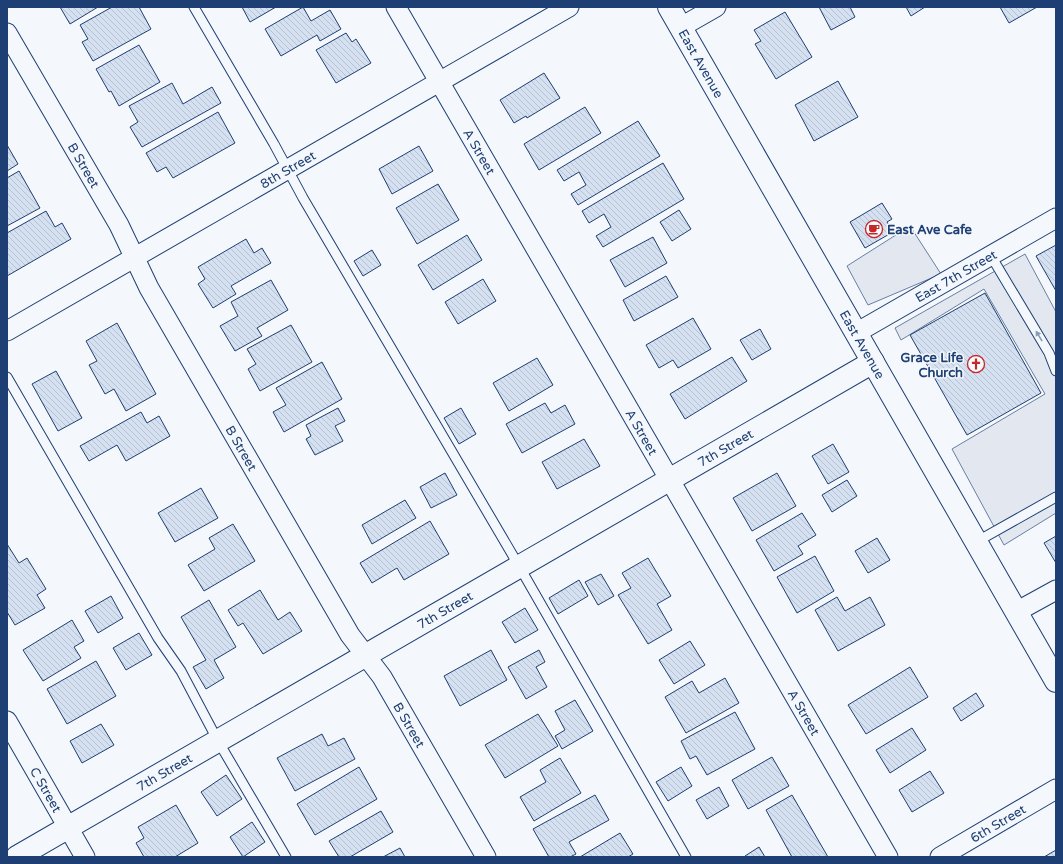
<svg xmlns="http://www.w3.org/2000/svg" width="1063" height="864" font-family="'Varela Round',sans-serif">
<style>
.parking{fill:#e3e8f0;stroke:#687fa3}
.building{fill:url(#building-back-hatch);stroke:#1d3f73}
.lines{fill:none;stroke-linecap:round;stroke-linejoin:round}
.lane-casing{stroke:#1d3f73;stroke-width:11}
.street-casing{stroke:#1d3f73;stroke-width:21}
.secondary-casing{stroke:#1d3f73;stroke-width:24}
.lane{stroke:#f4f7fb;stroke-width:9}
.street{stroke:#f4f7fb;stroke-width:19}
.secondary{stroke:#f4f7fb;stroke-width:22}
.oneway{fill:#889bb7}
.labels{text-anchor:middle;stroke-width:3;stroke-linejoin:round;paint-order:stroke}
.street-label{font-size:13px;fill:#1d3f73;stroke:#f4f7fb}
.poi-label{font-size:13px;font-weight:bold;fill:#1d3f73;stroke:#f4f7fb;text-anchor:start}
</style>
<defs>
<pattern id="building-back-hatch" width="6" height="6" patternUnits="userSpaceOnUse"><rect width="6" height="6" fill="#d5e0f0"/><path d="M-1 5l2 2M0 0l6 6M5-1l2 2" fill="none" stroke="#b6c1d1"/></pattern>
</defs>
<rect width="100%" height="100%" fill="#f4f7fb"/>
<!-- parking -->
<g class="parking">
<path d="M910 226 941 274 868 305 847 266Z"/>
<path d="M1025 254 1056 312V513L1004 545 952 449 1045 394 984 289 901 340 895 328Z"/>
</g>
<!-- building -->
<g class="building">
<path d="M60 7H98L70 24Z"/>
<path d="M112 7H139L151 29 93 61 82 42 88 39 80 25Z"/>
<path d="M242 7H276L250 22Z"/>
<path d="M303 7 311 21 330 10 341 29 320 41 317 35 281 56 265 29Z"/>
<path d="M819 7H850L855 17 831 30Z"/>
<path d="M906 7H925L911 16Z"/>
<path d="M1000 7H1037L1009 23Z"/>
<path d="M785 12 812 57 776 79 755 44 761 41 754 30Z"/>
<path d="M346 33 352 42 356 39 371 63 336 83 316 50Z"/>
<path d="M139 45 160 82 119 106 111 91 109 92 96 69Z"/>
<path d="M544 73 560 98 527 118 526 116 514 123 500 100Z"/>
<path d="M838 81 858 117 814 141 795 105Z"/>
<path d="M172 83 183 104 212 87 221 103 142 147 130 127 138 122 129 106Z"/>
<path d="M585 107 601 133 539 170 524 144Z"/>
<path d="M218 112 235 143 173 178 166 167 157 172 146 153Z"/>
<path d="M638 121 660 156 578 205 571 194 586 185 579 172 564 181 557 170Z"/>
<path d="M7 145 18 164 7 171Z"/>
<path d="M419 146 433 171 392 194 379 169Z"/>
<path d="M663 163 684 199 603 247 596 236 611 227 604 214 589 223 582 211Z"/>
<path d="M19 171 40 208 7 226V178Z"/>
<path d="M438 184 459 220 417 244 396 208Z"/>
<path d="M882 203 892 219 887 222 893 232 865 248 850 222Z"/>
<path d="M679 210 691 229 672 241 660 222Z"/>
<path d="M46 211 55 227 62 223 71 239 7 276V233Z"/>
<path d="M467 235 482 260 433 290 418 265Z"/>
<path d="M653 237 667 263 625 287 610 260Z"/>
<path d="M246 239 254 253 262 248 271 263 231 286 236 294 213 308 198 284 205 279 198 267Z"/>
<path d="M1056 245V291L1036 256Z"/>
<path d="M372 250 381 265 363 276 354 261Z"/>
<path d="M666 276 678 297 634 321 623 300Z"/>
<path d="M483 279 496 301 458 324 445 302Z"/>
<path d="M271 280 288 310 257 328 262 336 235 351 220 326 238 316 231 302Z"/>
<path d="M985 293 1041 393 967 435 910 335Z"/>
<path d="M693 318 711 349 678 368 673 360 659 368 646 345Z"/>
<path d="M117 323 156 394 126 411 114 389 105 394 89 365 97 361 86 341Z"/>
<path d="M291 325 312 362 260 391 248 369 256 364 247 349Z"/>
<path d="M760 329 771 349 752 360 740 340Z"/>
<path d="M732 357 747 381 685 419 670 394Z"/>
<path d="M537 358 553 385 509 411 493 383Z"/>
<path d="M322 362 342 399 284 432 273 412 286 405 276 388Z"/>
<path d="M56 371 82 418 58 431 32 384Z"/>
<path d="M545 403 551 413 565 405 575 424 522 453 506 424Z"/>
<path d="M338 408 345 421 335 426 343 441 315 455 306 439 311 436 306 425Z"/>
<path d="M461 408 476 434 459 444 444 418Z"/>
<path d="M141 412 147 423 159 416 170 436 126 461 117 445 89 461 80 446Z"/>
<path d="M584 439 600 466 557 489 542 462Z"/>
<path d="M833 444 849 472 828 484 812 456Z"/>
<path d="M445 473 457 495 431 508 420 487Z"/>
<path d="M777 473 796 506 752 531 733 498Z"/>
<path d="M847 480 857 496 832 512 822 495Z"/>
<path d="M201 488 218 518 175 542 158 513Z"/>
<path d="M405 500 416 518 372 544 362 525Z"/>
<path d="M802 513 816 535 798 546 803 554 774 571 756 540Z"/>
<path d="M430 521 449 554 404 580 397 568 372 583 360 563Z"/>
<path d="M233 524 255 561 204 591 188 565 215 549 209 538Z"/>
<path d="M1056 536V563L1044 543Z"/>
<path d="M877 538 890 560 868 573 855 551Z"/>
<path d="M7 544 19 563 27 558 46 589 37 595 45 608 15 625 7 612Z"/>
<path d="M815 556 834 591 797 613 777 577Z"/>
<path d="M648 558 671 596 657 604 672 630 648 644 618 595 631 588 622 573Z"/>
<path d="M601 574 614 596 598 605 585 582Z"/>
<path d="M579 580 588 596 558 614 549 598Z"/>
<path d="M260 590 278 620 290 612 302 631 263 654 243 623 238 626 228 610Z"/>
<path d="M111 596 123 618 98 633 85 611Z"/>
<path d="M837 597 845 611 870 597 885 625 838 651 815 610Z"/>
<path d="M209 600 236 647 214 660 224 678 206 689 193 667 206 660 181 617Z"/>
<path d="M525 608 538 630 515 643 502 622Z"/>
<path d="M72 620 84 641 74 647 81 658 43 681 23 650Z"/>
<path d="M139 633 152 655 126 670 113 648Z"/>
<path d="M690 641 705 665 674 684 659 660Z"/>
<path d="M491 650 507 680 460 706 444 676Z"/>
<path d="M539 650 545 662 536 667 547 687 526 699 508 667Z"/>
<path d="M96 661 116 696 67 724 47 689Z"/>
<path d="M910 667 928 697 866 734 848 705Z"/>
<path d="M725 678 739 703 686 733 665 697 692 681 699 693Z"/>
<path d="M976 693 984 706 961 721 953 708Z"/>
<path d="M575 700 593 731 562 749 555 736 565 730 555 711Z"/>
<path d="M735 712 755 749 707 775 696 756 690 759 681 741Z"/>
<path d="M538 714 558 746 505 778 485 745Z"/>
<path d="M101 724 114 745 82 763 70 741Z"/>
<path d="M912 728 926 750 890 773 876 750Z"/>
<path d="M322 734 328 746 344 738 355 759 295 791 277 758Z"/>
<path d="M772 757 789 786 748 809 732 780Z"/>
<path d="M560 758 581 793 534 821 520 797 546 782 540 770Z"/>
<path d="M359 767 377 799 315 835 297 804Z"/>
<path d="M681 767 692 786 668 801 656 782Z"/>
<path d="M930 771 944 793 912 812 899 790Z"/>
<path d="M226 775 242 799 217 816 201 792Z"/>
<path d="M719 787 729 806 707 819 696 800Z"/>
<path d="M595 795 609 820 569 842 576 854 570 857H549L533 829Z"/>
<path d="M792 795 828 857H792L766 810Z"/>
<path d="M176 805 198 843 175 857H144L136 843 144 838 138 827Z"/>
<path d="M381 811 393 832 350 857H339L329 841Z"/>
<path d="M252 822 265 842 243 857 230 837Z"/>
<path d="M620 833 633 854 628 857H580Z"/>
<path d="M759 847 765 857H746L745 856Z"/>
<path d="M400 848 405 857H383Z"/>
<path d="M1056 850V857H1044Z"/>
</g>
<g class="lines">
<!-- lane casing -->
<g class="lane-casing">
<g id="lane">
<path d="M194 7 274 144 303 198 519 566 686 857"/>
<path d="M991 256 1049 353 1056 371"/>
<path d="M7 377 158 638 181 671 218 741 286 857"/>
<path d="M976 542 1056 497"/>
</g>
</g>
<!-- street casing -->
<g class="street-casing">
<g id="street">
<path id="s1" d="M396 7 888 857"/>
<path d="M681 27 716 7"/>
<path id="s2" d="M7 33 119 225 149 288 350 635 382 677 486 857"/>
<path id="s3" d="M7 331 569 7"/>
<path id="s4" d="M856 333 1056 218"/>
<path d="M1016 612 1056 590"/>
<path id="s5" d="M7 721 85 857"/>
<path id="s6" d="M940 857 1056 789"/>
</g>
</g>
<!-- secondary casing -->
<g class="secondary-casing">
<g id="secondary">
<path id="s7" d="M669 7 1056 681"/>
<path id="s8" d="M17 857 873 362"/>
</g>
</g>
<!-- lane -->
<use href="#lane" class="lane"/>
<!-- street -->
<use href="#street" class="street"/>
<!-- secondary -->
<use href="#secondary" class="secondary"/>
</g>
<!-- one-way arrows -->
<defs><path id="oneway-solid" d="M-6-.8H1V-3.2L6.5 0L1 3.2V.8H-6Z"/></defs>
<use class="oneway" href="#oneway-solid" transform="translate(1039 336) rotate(-121)"/>
<!-- icons -->
<defs>
<g id="cafe-ring" transform="scale(0.9)"><circle r="9.5" fill="#f4f7fb" stroke="#c62828" stroke-width="1.5"/><path d="M-5.5-4.5H6V0H3Q3 3.5 0 3.5H-2.5Q-5.5 3.5-5.5 0ZM3-3.2v2h1.7v-2ZM-6 4.5H4V6H-6Z" fill="#c62828"/></g>
<g id="church-ring" transform="scale(0.9)"><circle r="9.5" fill="#f4f7fb" stroke="#c62828" stroke-width="1.5"/><path d="M-1.2-6h2.4v3.5h3.3v2.4h-3.3V6h-2.4V-.1h-3.3v-2.4h3.3Z" fill="#c62828"/></g>
</defs>
<g fill-rule="evenodd">
<use href="#cafe-ring" x="874" y="229"/>
<use href="#church-ring" x="976" y="364"/>
</g>
<g class="labels">
<!-- street labels -->
<g class="street-label">
<text dy="5" stroke="none"><textPath href="#s7" startOffset="65">East Avenue</textPath></text>
<text dy="5" stroke="none"><textPath href="#s1" startOffset="167">A Street</textPath></text>
<text dy="5" stroke="none"><textPath href="#s2" startOffset="153">B Street</textPath></text>
<text dy="5" stroke="none"><textPath href="#s3" startOffset="324">8th Street</textPath></text>
<text dy="5" stroke="none"><textPath href="#s4" startOffset="115">East 7th Street</textPath></text>
<text dy="5" stroke="none"><textPath href="#s7" startOffset="389">East Avenue</textPath></text>
<text dy="5" stroke="none"><textPath href="#s1" startOffset="491">A Street</textPath></text>
<text dy="5" stroke="none"><textPath href="#s8" startOffset="818">7th Street</textPath></text>
<text dy="5" stroke="none"><textPath href="#s2" startOffset="477">B Street</textPath></text>
<text dy="5" stroke="none"><textPath href="#s8" startOffset="494">7th Street</textPath></text>
<text dy="5" stroke="none"><textPath href="#s1" startOffset="815">A Street</textPath></text>
<text dy="5" stroke="none"><textPath href="#s2" startOffset="801">B Street</textPath></text>
<text dy="5" stroke="none"><textPath href="#s8" startOffset="170">7th Street</textPath></text>
<text dy="5" stroke="none"><textPath href="#s5" startOffset="79">C Street</textPath></text>
<text dy="5" stroke="none"><textPath href="#s6" startOffset="67">6th Street</textPath></text>
</g>
<!-- poi labels -->
<g class="poi-label">
<text x="887" y="234">East Ave Cafe</text>
<text x="963" y="362" text-anchor="end">Grace Life<tspan x="963" dy="15">Church</tspan></text>
</g>
</g>
<!-- border -->
<rect width="1063" height="864" fill="none" stroke="#1d3f73" stroke-width="16"/>
</svg>
